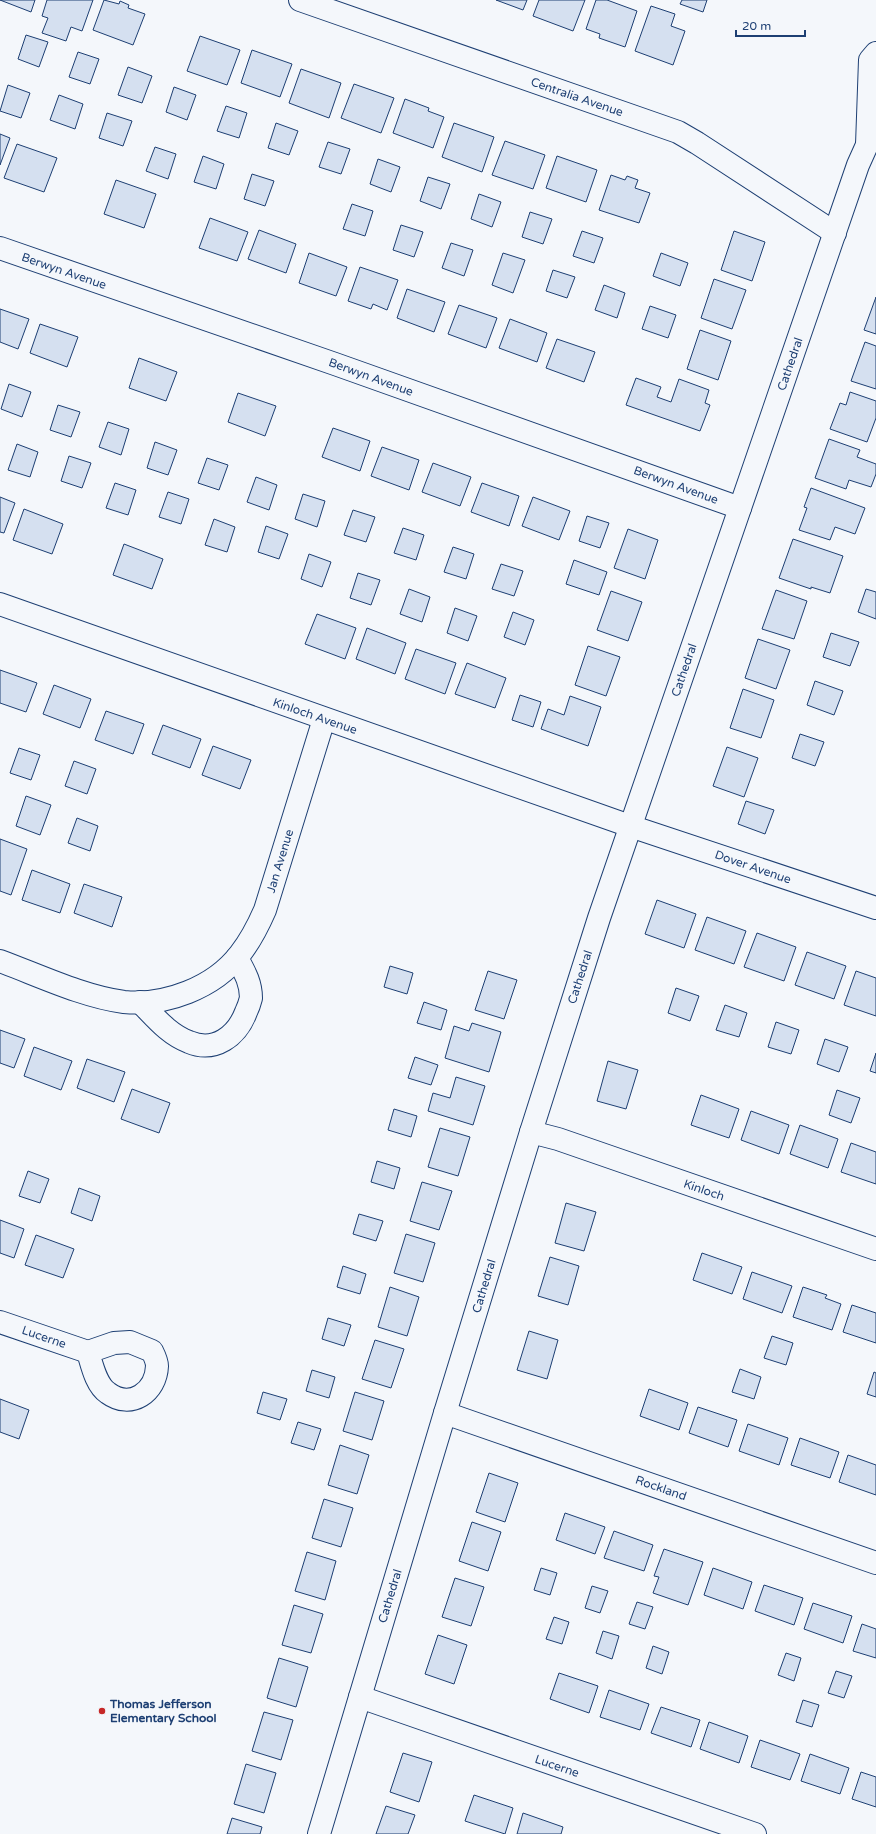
<svg xmlns="http://www.w3.org/2000/svg" width="876" height="1834" font-family="'Varela Round',sans-serif">
<style>
.building{fill:#d5e0f0;stroke:#1d3f73}
.lines{fill:none;stroke-linecap:round;stroke-linejoin:round}
.minor-casing{stroke:#1d3f73;stroke-width:24}
.minor{stroke:#f4f7fb;stroke-width:22}
.poi-dot{fill:#c62828;stroke:#f4f7fb;stroke-width:1.5}
.labels{text-anchor:middle;stroke-width:3;stroke-linejoin:round;paint-order:stroke}
.street-label{font-size:12px;fill:#1d3f73;stroke:#f4f7fb}
.poi-label{font-size:12px;font-weight:bold;fill:#1d3f73;stroke:#f4f7fb;text-anchor:start}
</style>
<rect width="100%" height="100%" fill="#f4f7fb"/>
<!-- building -->
<g class="building">
<path d="M0 0H35L31 12Z"/>
<path d="M47 0H93L82 31 71 27 66 41 42 33 48 18 42 16Z"/>
<path d="M104 0 119 4 120 1 129 5 128 8 145 14 133 45 93 30Z"/>
<path d="M496 0H527L523 10Z"/>
<path d="M539 0H585L573 31 533 16Z"/>
<path d="M596 0H607L637 11 625 47 599 38 600 34 586 29Z"/>
<path d="M682 0H707L703 12 680 4Z"/>
<path d="M651 6 675 14 671 26 685 31 673 65 635 51Z"/>
<path d="M26 35 48 42 39 67 18 59Z"/>
<path d="M200 36 240 50 227 85 187 71Z"/>
<path d="M252 50 292 64 280 97 241 83Z"/>
<path d="M78 52 99 59 90 84 69 77Z"/>
<path d="M128 67 152 76 142 103 118 95Z"/>
<path d="M301 69 341 83 329 118 289 103Z"/>
<path d="M354 84 394 98 381 133 341 118Z"/>
<path d="M8 85 30 93 21 118 0 111Z"/>
<path d="M174 87 196 95 187 120 166 112Z"/>
<path d="M59 95 83 104 75 129 50 120Z"/>
<path d="M405 99 429 108 428 111 444 117 433 148 393 133Z"/>
<path d="M226 106 247 113 239 138 217 131Z"/>
<path d="M107 113 132 121 123 146 99 138Z"/>
<path d="M276 123 298 131 289 155 268 148Z"/>
<path d="M454 123 494 137 482 172 442 157Z"/>
<path d="M0 134 10 138 0 165Z"/>
<path d="M505 141 545 155 533 189 492 175Z"/>
<path d="M328 142 350 149 341 174 319 167Z"/>
<path d="M17 144 57 158 44 192 4 178Z"/>
<path d="M155 147 176 154 168 179 146 171Z"/>
<path d="M203 156 224 164 216 189 194 182Z"/>
<path d="M557 156 597 170 586 202 546 188Z"/>
<path d="M378 159 400 167 391 192 370 184Z"/>
<path d="M252 174 274 181 265 206 244 199Z"/>
<path d="M611 175 625 180 627 176 638 180 635 188 650 193 639 223 599 210Z"/>
<path d="M428 177 450 184 441 209 420 201Z"/>
<path d="M116 180 156 194 144 228 104 214Z"/>
<path d="M479 194 501 202 492 227 471 219Z"/>
<path d="M352 204 373 211 365 236 343 229Z"/>
<path d="M530 212 552 219 543 244 522 237Z"/>
<path d="M210 218 248 232 237 261 199 248Z"/>
<path d="M401 225 423 232 414 257 393 250Z"/>
<path d="M259 230 296 244 286 273 248 259Z"/>
<path d="M582 231 603 238 594 263 573 256Z"/>
<path d="M734 231 765 242 752 281 721 270Z"/>
<path d="M451 243 473 250 464 276 442 268Z"/>
<path d="M309 253 347 267 336 296 299 283Z"/>
<path d="M503 253 525 260 513 293 492 285Z"/>
<path d="M661 253 688 263 680 286 653 276Z"/>
<path d="M360 267 398 280 387 310 373 304 371 309 348 301Z"/>
<path d="M553 270 575 277 567 298 546 291Z"/>
<path d="M714 279 746 290 732 329 701 318Z"/>
<path d="M604 285 625 293 617 318 595 310Z"/>
<path d="M407 289 445 302 434 332 397 318Z"/>
<path d="M876 297V334L864 330Z"/>
<path d="M459 305 497 318 486 348 448 334Z"/>
<path d="M650 306 676 315 668 338 642 329Z"/>
<path d="M0 309 29 319 18 349 0 342Z"/>
<path d="M510 319 547 333 537 362 499 348Z"/>
<path d="M40 324 78 337 67 367 30 353Z"/>
<path d="M700 330 731 341 718 380 687 369Z"/>
<path d="M557 339 595 352 584 382 546 368Z"/>
<path d="M865 342 876 346V389L851 381Z"/>
<path d="M139 358 177 372 166 401 129 388Z"/>
<path d="M636 378 661 387 657 397 671 402 679 379 709 390 705 403 710 405 700 431 626 405Z"/>
<path d="M9 384 31 392 22 417 1 409Z"/>
<path d="M850 392 876 401V418L867 442 830 429 840 403 846 405Z"/>
<path d="M238 393 276 406 265 436 228 422Z"/>
<path d="M58 405 80 412 71 437 50 430Z"/>
<path d="M108 422 129 429 121 455 99 447Z"/>
<path d="M333 428 370 441 360 471 322 457Z"/>
<path d="M829 439 860 450 857 457 876 464V474L871 487 849 480 846 489 815 478Z"/>
<path d="M155 442 177 450 168 475 147 468Z"/>
<path d="M17 444 38 452 30 477 8 470Z"/>
<path d="M382 447 419 460 409 490 371 476Z"/>
<path d="M69 456 91 463 82 488 61 481Z"/>
<path d="M207 458 228 465 219 490 198 483Z"/>
<path d="M433 463 471 477 460 506 422 492Z"/>
<path d="M256 477 277 485 269 510 247 502Z"/>
<path d="M115 483 136 490 128 515 106 508Z"/>
<path d="M482 483 519 496 509 526 471 512Z"/>
<path d="M811 488 865 508 855 534 835 527 830 540 799 530 807 508 804 507Z"/>
<path d="M168 492 189 499 181 524 159 517Z"/>
<path d="M303 494 325 501 317 527 295 519Z"/>
<path d="M0 497 15 503 4 533 0 532Z"/>
<path d="M533 497 570 511 559 540 522 526Z"/>
<path d="M24 509 63 524 52 554 13 540Z"/>
<path d="M353 510 375 517 366 542 344 535Z"/>
<path d="M587 516 609 523 600 548 579 541Z"/>
<path d="M214 519 235 527 227 552 205 545Z"/>
<path d="M266 526 288 534 279 559 258 552Z"/>
<path d="M403 528 424 535 416 560 394 553Z"/>
<path d="M628 529 658 540 645 579 614 568Z"/>
<path d="M793 539 843 556 830 593 811 587V589L779 578Z"/>
<path d="M124 544 163 559 152 589 113 575Z"/>
<path d="M453 547 474 554 466 579 444 572Z"/>
<path d="M309 554 331 562 322 587 301 579Z"/>
<path d="M574 560 607 572 599 595 566 584Z"/>
<path d="M501 564 523 571 514 596 492 589Z"/>
<path d="M358 573 380 580 371 605 350 598Z"/>
<path d="M409 589 430 597 422 622 400 614Z"/>
<path d="M866 589 876 592V619L858 612Z"/>
<path d="M776 590 807 601 794 639 762 629Z"/>
<path d="M611 591 642 602 628 641 597 630Z"/>
<path d="M455 608 477 616 468 641 447 633Z"/>
<path d="M513 612 534 620 525 645 504 637Z"/>
<path d="M317 614 356 628 345 659 305 644Z"/>
<path d="M367 628 406 643 395 674 356 659Z"/>
<path d="M831 633 859 642 850 666 823 657Z"/>
<path d="M758 639 790 650 776 689 745 678Z"/>
<path d="M588 646 620 657 606 696 575 685Z"/>
<path d="M416 649 456 663 445 694 405 679Z"/>
<path d="M467 663 506 678 495 708 455 694Z"/>
<path d="M0 670 37 683 26 712 0 703Z"/>
<path d="M815 681 843 691 834 715 807 705Z"/>
<path d="M54 685 91 699 80 728 43 714Z"/>
<path d="M743 689 774 700 761 738 730 728Z"/>
<path d="M520 695 541 702 533 727 512 720Z"/>
<path d="M570 696 601 707 588 746 541 729 548 709 564 715Z"/>
<path d="M106 711 144 724 133 754 95 740Z"/>
<path d="M163 725 201 739 190 768 152 754Z"/>
<path d="M800 734 824 742 815 766 792 758Z"/>
<path d="M213 746 251 760 240 789 202 775Z"/>
<path d="M727 747 758 758 744 797 713 786Z"/>
<path d="M19 748 40 755 31 780 10 773Z"/>
<path d="M74 761 96 769 87 794 65 786Z"/>
<path d="M26 796 51 805 40 835 16 826Z"/>
<path d="M746 801 774 810 765 834 738 824Z"/>
<path d="M77 818 98 826 90 851 68 843Z"/>
<path d="M0 839 27 849 11 895 0 891Z"/>
<path d="M32 870 70 884 60 913 22 900Z"/>
<path d="M84 884 122 897 112 927 74 913Z"/>
<path d="M657 900 696 914 684 948 645 934Z"/>
<path d="M707 917 746 931 734 964 695 950Z"/>
<path d="M757 933 796 947 784 981 744 967Z"/>
<path d="M807 952 846 966 834 999 795 985Z"/>
<path d="M390 966 413 973 407 994 384 987Z"/>
<path d="M488 971 517 980 504 1019 475 1010Z"/>
<path d="M856 971 876 978V1016L844 1005Z"/>
<path d="M676 988 699 996 690 1021 668 1013Z"/>
<path d="M424 1002 447 1010 441 1030 417 1023Z"/>
<path d="M725 1005 747 1013 739 1037 716 1030Z"/>
<path d="M776 1022 799 1030 791 1054 768 1047Z"/>
<path d="M472 1023 501 1032 489 1072 445 1058 454 1026 469 1031Z"/>
<path d="M0 1030 25 1039 14 1068 0 1063Z"/>
<path d="M825 1039 848 1047 839 1072 817 1064Z"/>
<path d="M34 1047 72 1061 61 1090 24 1076Z"/>
<path d="M876 1053V1073L870 1071Z"/>
<path d="M415 1057 438 1065 431 1085 408 1078Z"/>
<path d="M87 1059 125 1072 114 1102 77 1088Z"/>
<path d="M608 1061 638 1070 626 1109 597 1101Z"/>
<path d="M456 1077 485 1086 473 1125 428 1111 433 1093 450 1098Z"/>
<path d="M132 1089 170 1103 159 1133 121 1119Z"/>
<path d="M837 1090 860 1098 851 1123 829 1115Z"/>
<path d="M701 1095 739 1109 729 1138 691 1125Z"/>
<path d="M394 1109 417 1116 411 1137 388 1130Z"/>
<path d="M751 1111 789 1125 779 1154 741 1140Z"/>
<path d="M800 1125 838 1139 828 1168 790 1154Z"/>
<path d="M440 1128 470 1137 458 1176 428 1167Z"/>
<path d="M851 1143 876 1152V1184L841 1172Z"/>
<path d="M377 1161 400 1168 394 1189 371 1182Z"/>
<path d="M28 1171 49 1179 40 1203 19 1196Z"/>
<path d="M422 1182 452 1191 439 1230 410 1221Z"/>
<path d="M79 1188 100 1196 92 1221 71 1213Z"/>
<path d="M566 1203 596 1212 584 1251 555 1243Z"/>
<path d="M359 1214 383 1221 376 1241 353 1234Z"/>
<path d="M0 1220 24 1229 14 1258 0 1253Z"/>
<path d="M406 1234 435 1243 423 1282 394 1273Z"/>
<path d="M36 1235 74 1249 63 1278 25 1265Z"/>
<path d="M702 1253 742 1267 732 1294 693 1280Z"/>
<path d="M550 1257 579 1266 568 1305 538 1296Z"/>
<path d="M343 1266 366 1274 360 1294 337 1287Z"/>
<path d="M752 1272 792 1286 782 1313 743 1299Z"/>
<path d="M390 1287 419 1297 407 1336 378 1327Z"/>
<path d="M803 1287 827 1295 825 1298 841 1304 832 1330 793 1317Z"/>
<path d="M852 1305 876 1313V1343L843 1332Z"/>
<path d="M328 1318 351 1325 344 1346 322 1339Z"/>
<path d="M529 1331 558 1340 547 1379 517 1370Z"/>
<path d="M772 1336 793 1343 786 1365 764 1358Z"/>
<path d="M375 1340 404 1349 391 1388 362 1379Z"/>
<path d="M740 1369 761 1377 754 1399 732 1392Z"/>
<path d="M312 1370 335 1377 329 1398 306 1391Z"/>
<path d="M874 1372 876 1373V1397L867 1394Z"/>
<path d="M649 1389 688 1403 679 1430 640 1416Z"/>
<path d="M263 1392 287 1399 280 1420 257 1413Z"/>
<path d="M355 1392 384 1401 372 1440 343 1431Z"/>
<path d="M0 1399 29 1410 19 1439 0 1432Z"/>
<path d="M698 1407 737 1420 728 1447 689 1433Z"/>
<path d="M298 1422 321 1429 314 1450 291 1443Z"/>
<path d="M748 1424 788 1438 779 1465 739 1451Z"/>
<path d="M800 1438 839 1452 830 1478 791 1465Z"/>
<path d="M340 1445 369 1455 357 1494 328 1485Z"/>
<path d="M848 1455 876 1465V1495L839 1482Z"/>
<path d="M489 1473 518 1483 505 1522 476 1512Z"/>
<path d="M324 1499 353 1508 341 1547 312 1538Z"/>
<path d="M565 1513 605 1527 595 1554 556 1540Z"/>
<path d="M472 1522 501 1532 488 1571 459 1561Z"/>
<path d="M614 1531 653 1545 644 1571 604 1558Z"/>
<path d="M664 1549 703 1562 688 1605 653 1593 659 1577 654 1576Z"/>
<path d="M307 1552 336 1561 325 1600 295 1591Z"/>
<path d="M541 1568 557 1573 550 1595 534 1590Z"/>
<path d="M713 1568 752 1582 743 1609 704 1595Z"/>
<path d="M455 1578 484 1587 471 1626 442 1617Z"/>
<path d="M764 1585 803 1598 794 1625 755 1611Z"/>
<path d="M592 1586 608 1591 600 1613 585 1608Z"/>
<path d="M637 1602 653 1607 645 1629 629 1624Z"/>
<path d="M813 1603 852 1616 843 1643 804 1629Z"/>
<path d="M294 1605 323 1614 311 1653 282 1645Z"/>
<path d="M554 1617 569 1622 562 1644 546 1639Z"/>
<path d="M862 1624 876 1629V1658L853 1651Z"/>
<path d="M603 1631 619 1636 612 1659 596 1653Z"/>
<path d="M438 1635 467 1645 454 1684 425 1674Z"/>
<path d="M653 1646 669 1652 662 1674 646 1668Z"/>
<path d="M786 1653 801 1658 794 1681 778 1675Z"/>
<path d="M279 1658 308 1667 296 1707 267 1698Z"/>
<path d="M836 1671 852 1676 844 1698 828 1693Z"/>
<path d="M559 1673 598 1686 589 1713 550 1699Z"/>
<path d="M609 1690 649 1704 640 1730 600 1717Z"/>
<path d="M803 1700 819 1705 812 1727 796 1722Z"/>
<path d="M661 1707 700 1720 691 1747 651 1733Z"/>
<path d="M264 1712 293 1720 281 1760 252 1751Z"/>
<path d="M709 1722 748 1736 739 1763 700 1749Z"/>
<path d="M760 1740 800 1754 790 1780 751 1767Z"/>
<path d="M403 1753 432 1762 419 1802 390 1792Z"/>
<path d="M810 1754 849 1768 840 1794 801 1781Z"/>
<path d="M246 1764 276 1773 264 1813 234 1804Z"/>
<path d="M861 1772 876 1777V1807L852 1799Z"/>
<path d="M474 1795 513 1808 505 1834 465 1821Z"/>
<path d="M386 1806 415 1815 408 1834H376Z"/>
<path d="M523 1813 563 1827 561 1834H517Z"/>
<path d="M232 1818 262 1827 260 1834H227Z"/>
</g>
<g class="lines">
<!-- minor casing -->
<g class="minor-casing">
<g id="minor">
<path d="M300 0 678 132 697 143 835 233"/>
<path d="M867 145 870 60 876 53"/>
<path d="M0 248 335 364 740 508"/>
<path d="M0 604 630 826 876 908"/>
<path d="M0 961C38 975 84 997 124 1002 165 1006 214 988 240 954 251 940 258 926 265 910L324 719"/>
<path d="M140 1002C155 1017 168 1034 189 1042 215 1053 237 1036 246 1012 248 1008 250 1002 251 998 251 982 244 971 237 958"/>
<path d="M531 1132 558 1139 876 1249"/>
<path d="M0 1322 88 1352 114 1343 130 1342 152 1351C154 1355 157 1361 157 1366 156 1392 131 1410 108 1393 96 1385 92 1365 88 1352"/>
<path d="M445 1413 876 1563"/>
<path d="M360 1697 755 1834"/>
<path d="M319 1834 445 1413 531 1132 599 918 858 165 867 145 876 132"/>
</g>
</g>
<!-- minor -->
<use href="#minor" class="minor"/>
</g>
<!-- markers -->
<circle class="poi-dot" cx="102" cy="1711" r="4"/>
<g class="labels">
<!-- street labels -->
<g class="street-label">
<text transform="translate(577 97) rotate(19)" y="4">Centralia Avenue</text>
<text transform="translate(64 271) rotate(19)" y="4">Berwyn Avenue</text>
<text transform="translate(790 364) rotate(-71)" y="4">Cathedral</text>
<text transform="translate(371 377) rotate(20)" y="4">Berwyn Avenue</text>
<text transform="translate(676 485) rotate(20)" y="4">Berwyn Avenue</text>
<text transform="translate(684 670) rotate(-71)" y="4">Cathedral</text>
<text transform="translate(315 716) rotate(19)" y="4">Kinloch Avenue</text>
<text transform="translate(280 861) rotate(-73)" y="4">Jan Avenue</text>
<text transform="translate(753 867) rotate(19)" y="4">Dover Avenue</text>
<text transform="translate(580 977) rotate(-72)" y="4">Cathedral</text>
<text transform="translate(704 1190) rotate(19)" y="4">Kinloch</text>
<text transform="translate(484 1286) rotate(-73)" y="4">Cathedral</text>
<text transform="translate(44 1337) rotate(19)" y="4">Lucerne</text>
<text transform="translate(661 1488) rotate(19)" y="4">Rockland</text>
<text transform="translate(390 1596) rotate(-73)" y="4">Cathedral</text>
<text transform="translate(557 1766) rotate(19)" y="4">Lucerne</text>
</g>
<!-- poi labels -->
<g class="poi-label">
<text x="110" y="1708">Thomas Jefferson<tspan x="110" dy="14">Elementary School</tspan></text>
</g>
</g>
<!-- scale -->
<path d="M736 30v6h69v-6" fill="none" stroke="#1d3f73" stroke-width="2"/>
<text x="742" y="30" font-size="12" fill="#1d3f73" stroke="#f4f7fb" stroke-width="3" paint-order="stroke">20 m</text>
</svg>
